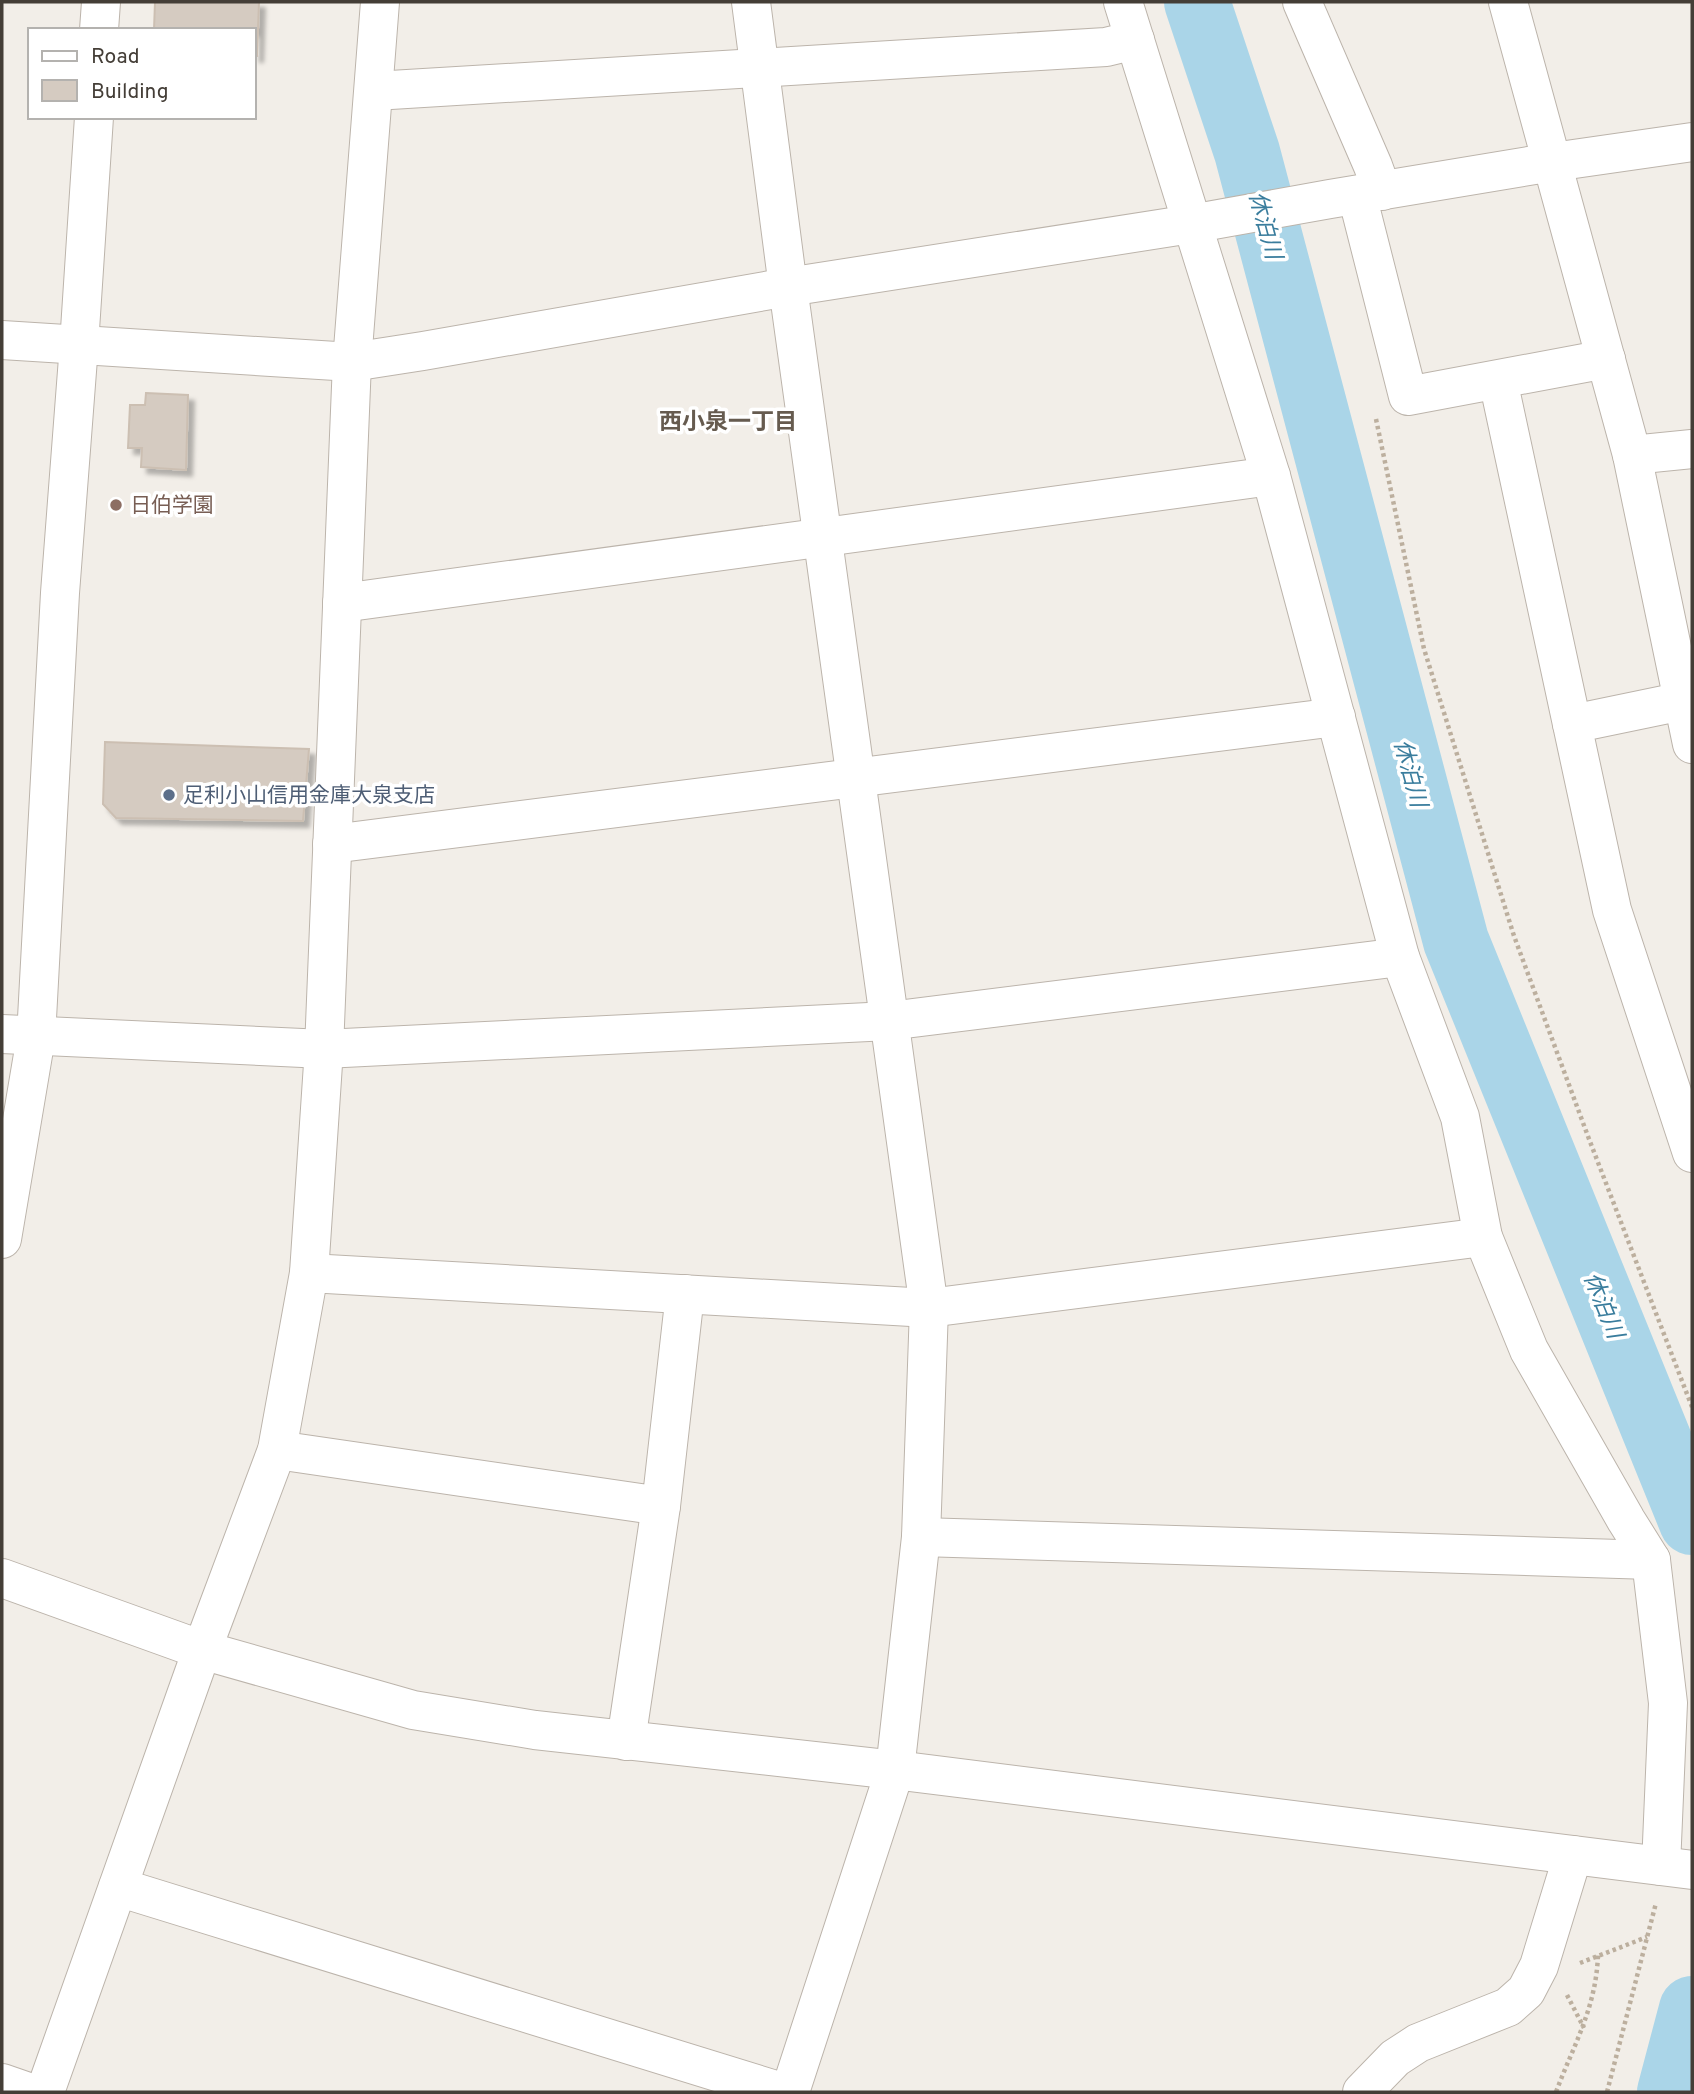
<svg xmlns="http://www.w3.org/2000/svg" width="1694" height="2094" font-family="Overpass,'Noto Sans JP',sans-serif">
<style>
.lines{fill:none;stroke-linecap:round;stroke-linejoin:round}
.river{stroke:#aad5e8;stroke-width:66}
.building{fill:#d5cbc1;stroke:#ccbfb2;stroke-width:2;filter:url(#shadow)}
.minor-casing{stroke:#bcb4ab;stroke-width:40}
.path{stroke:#bcaf9e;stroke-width:4.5;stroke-dasharray:3.5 3.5;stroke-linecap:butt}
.minor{stroke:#fff;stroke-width:38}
.education-dot{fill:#8d6e63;stroke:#fff;stroke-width:2.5}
.service-dot{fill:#5c6f8a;stroke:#fff;stroke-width:2.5}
.labels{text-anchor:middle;stroke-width:7;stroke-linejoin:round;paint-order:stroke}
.education-label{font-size:21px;fill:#785e54;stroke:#fff;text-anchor:start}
.service-label{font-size:21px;fill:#4e5e75;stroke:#fff;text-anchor:start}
.water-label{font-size:23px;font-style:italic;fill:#3a7d9d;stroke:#fff}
.neighbourhood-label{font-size:23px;font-weight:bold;fill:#665b4f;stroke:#fff}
</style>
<defs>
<filter id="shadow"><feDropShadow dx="6" dy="6" stdDeviation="2" flood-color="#0004"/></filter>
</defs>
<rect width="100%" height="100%" fill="#f2eee8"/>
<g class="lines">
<!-- river -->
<g class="river">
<path d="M1197 2 1247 152 1456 941 1692 1522"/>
<path d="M1670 2092 1692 2009"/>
</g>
</g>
<!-- building -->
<g class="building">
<path d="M155 2H259L257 56H254V30H154Z"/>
<path d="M146 393 188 395 186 470 141 467 142 448H128L130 405H145Z"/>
<path d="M105 742 309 749 303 821 116 818 103 804Z"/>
</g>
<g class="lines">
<!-- minor casing -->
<g class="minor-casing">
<g id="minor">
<path d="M751 2 788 287 929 1308 921 1537 895 1770 790 2092"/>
<path d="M1123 2 1271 476 1400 957 1460 1117 1483 1237 1529 1350 1626 1520 1651 1560 1668 1703 1661 1866"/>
<path d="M1302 2 1373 166 1382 191"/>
<path d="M1508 2 1632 455 1692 744"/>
<path d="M99 30 101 2"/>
<path d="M374 91 1106 47 1135 40"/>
<path d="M1357 195 1408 396 1606 359"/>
<path d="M2 340 352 362 423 351 788 287 1191 224 1330 199 1553 162 1692 142"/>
<path d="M1498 380 1612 910 1692 1153"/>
<path d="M1632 455 1692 449"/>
<path d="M342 603 1271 476"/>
<path d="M1572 724 1683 701"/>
<path d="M332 844 1336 717"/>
<path d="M2 1034 324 1049 889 1021 1400 957"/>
<path d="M2 1239 36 1037 60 593 79 345 94 117"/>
<path d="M309 1273 929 1308 1483 1237"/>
<path d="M277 1450 661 1506 685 1294"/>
<path d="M921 1537 1651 1560"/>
<path d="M2 1578 202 1650 413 1710 535 1730 895 1770 1692 1870"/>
<path d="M626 1741 661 1506"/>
<path d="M118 1887 782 2092"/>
<path d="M2 2083 28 2092"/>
<path d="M45 2092 202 1650 277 1450 309 1273 324 1049 352 362 380 2"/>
<path d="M1362 2092 1395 2058 1418 2043 1508 2007 1526 1991 1539 1966 1573 1855"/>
</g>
</g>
<!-- path -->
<g class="path">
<path d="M1376 419 1424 649 1514 936 1589 1139 1692 1407"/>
<path d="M1580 1963 1647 1937"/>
<path d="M1567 1995 1584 2028"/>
<path d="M1556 2092C1574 2044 1596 2008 1598 1955"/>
<path d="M1607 2092 1656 1903"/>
</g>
<!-- minor -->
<use href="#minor" class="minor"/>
</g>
<!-- markers -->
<circle class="education-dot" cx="116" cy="505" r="7"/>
<circle class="service-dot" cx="169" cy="795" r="7"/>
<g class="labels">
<!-- education labels -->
<g class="education-label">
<text x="130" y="512">日伯学園</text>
</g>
<!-- service labels -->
<g class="service-label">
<text x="183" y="802">足利小山信用金庫大泉支店</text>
</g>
<!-- water labels -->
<g class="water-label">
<text transform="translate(1266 225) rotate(75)" y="8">休泊川</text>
<text transform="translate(1411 773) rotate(75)" y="8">休泊川</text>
<text transform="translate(1604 1305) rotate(68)" y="8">休泊川</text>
</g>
<!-- neighbourhood labels -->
<g class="neighbourhood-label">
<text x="728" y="429">西小泉一丁目</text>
</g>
</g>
<!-- border -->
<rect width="1694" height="2094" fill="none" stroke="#443e37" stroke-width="7"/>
<!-- legend -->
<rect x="28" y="28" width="228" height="91" fill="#ffffff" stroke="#b4b2af" stroke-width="2"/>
<rect x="42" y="51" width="35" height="10" fill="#ffffff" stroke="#b4b2af" stroke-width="2"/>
<text x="91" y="63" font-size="21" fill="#443e37">Road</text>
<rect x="42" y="80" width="35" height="21" fill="#d5cbc1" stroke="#b4b2af" stroke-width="2"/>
<text x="91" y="98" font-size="21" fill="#443e37">Building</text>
</svg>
